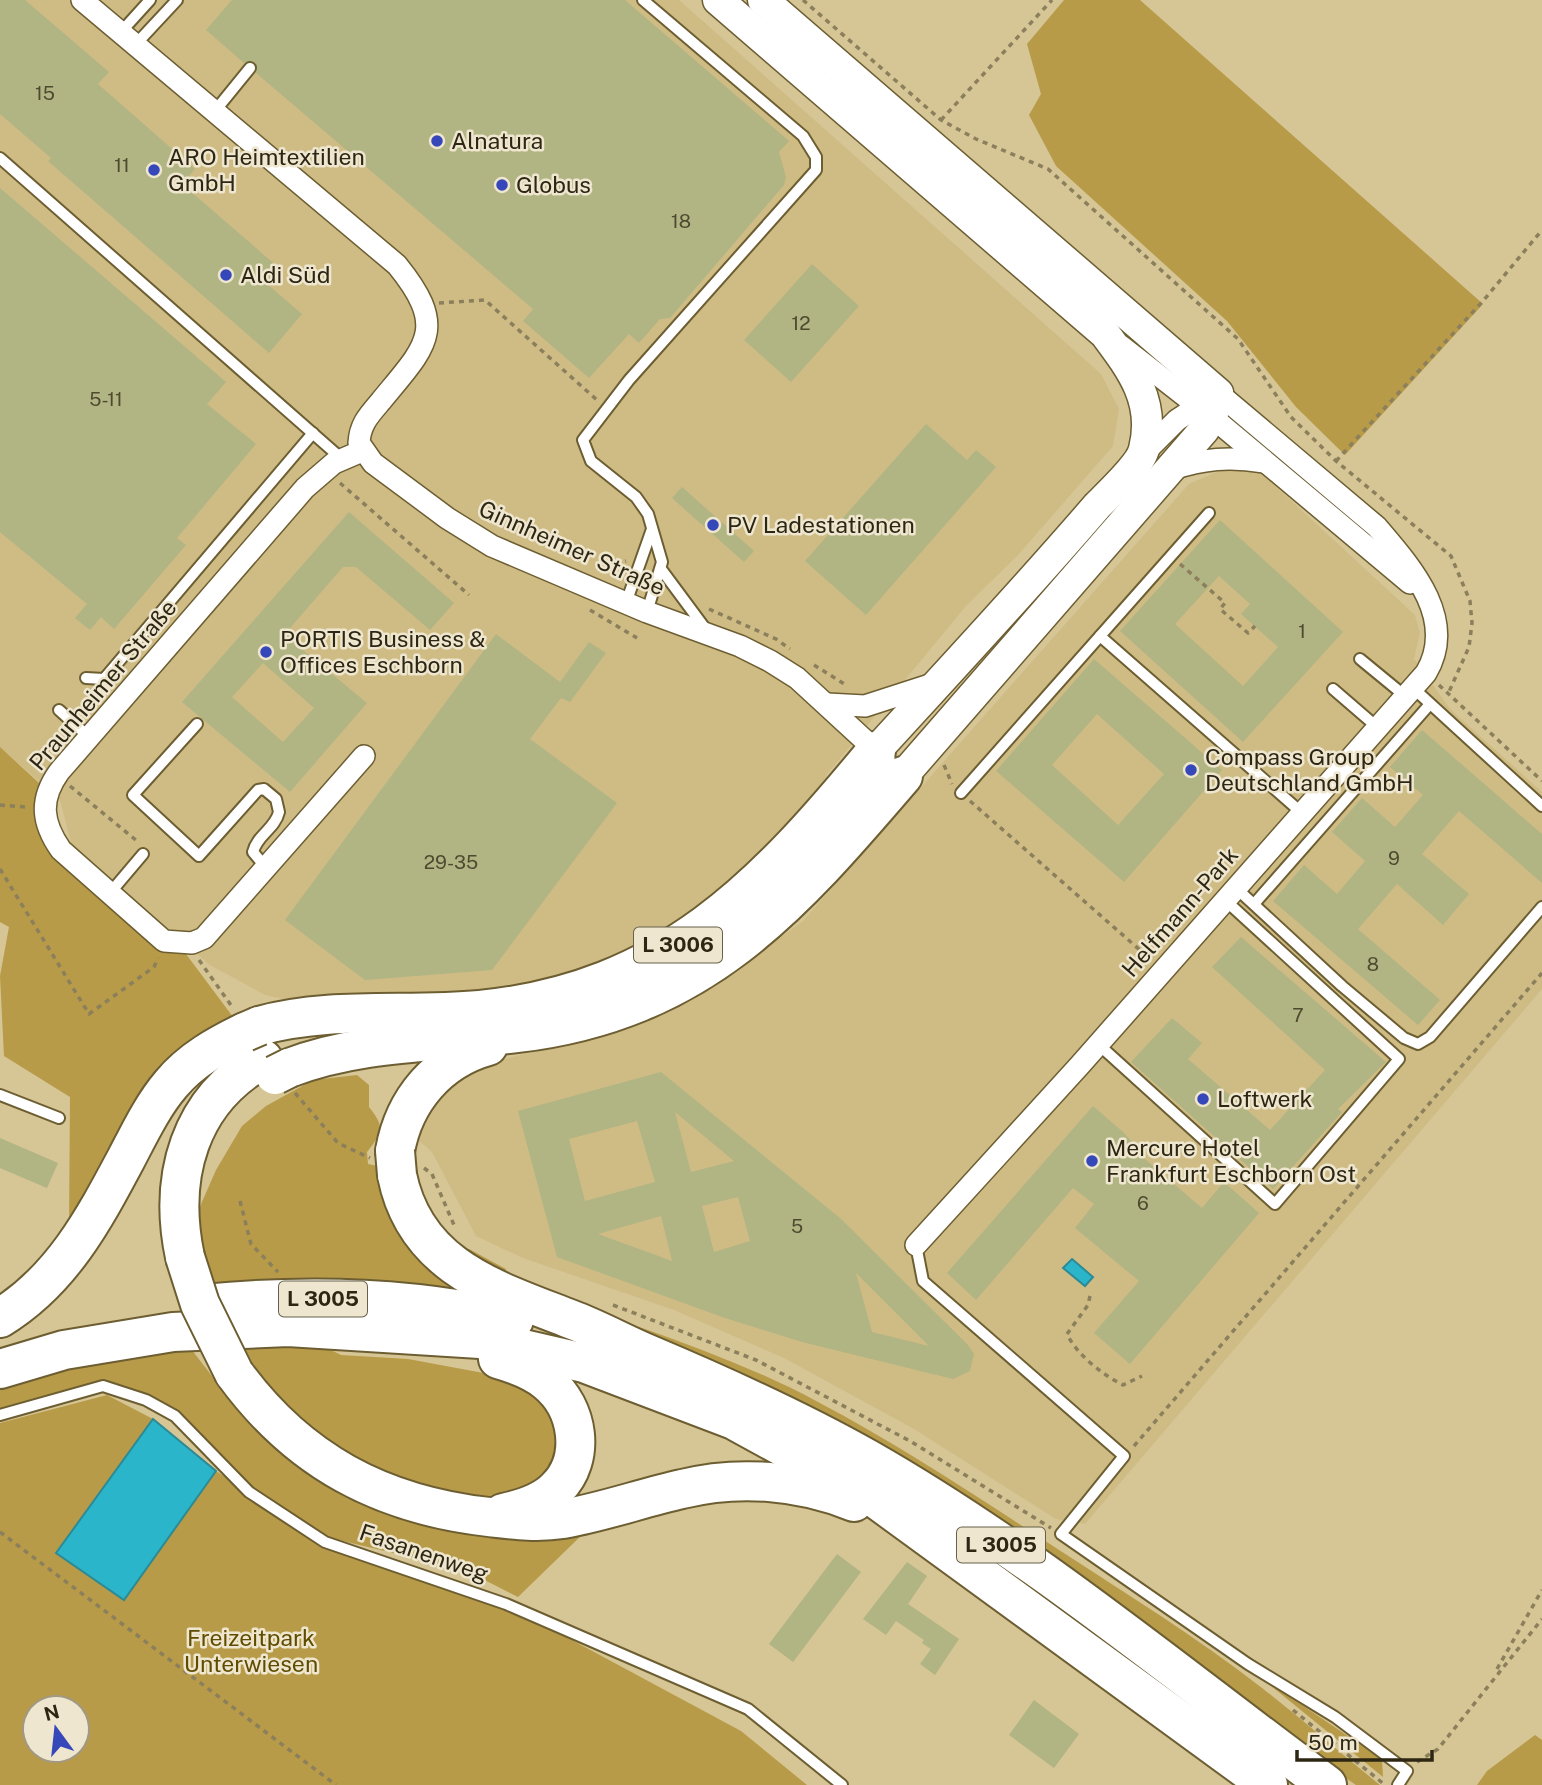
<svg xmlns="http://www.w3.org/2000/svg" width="1542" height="1785" font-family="'Public Sans',sans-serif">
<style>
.built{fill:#cfbc85}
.green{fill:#b79b48;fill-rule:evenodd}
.water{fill:#2bb5cb;stroke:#2c8a94;stroke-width:2}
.building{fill:#b1b483;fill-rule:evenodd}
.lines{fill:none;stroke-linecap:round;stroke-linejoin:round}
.lane-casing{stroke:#6d5e32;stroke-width:14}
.street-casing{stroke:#6d5e32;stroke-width:24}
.secondary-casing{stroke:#6d5e32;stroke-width:33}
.highway-casing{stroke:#6d5e32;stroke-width:42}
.path{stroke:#8b7f5c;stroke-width:3.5;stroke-dasharray:5 5;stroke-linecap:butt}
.lane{stroke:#fff;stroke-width:10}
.street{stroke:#fff;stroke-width:21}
.secondary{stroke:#fff;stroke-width:30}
.highway{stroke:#fff;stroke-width:38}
.highway-bridge-casing{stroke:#6d5e32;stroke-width:42;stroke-linecap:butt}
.highway-bridge{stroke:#fff;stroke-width:38}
.poi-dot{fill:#3647b9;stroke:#eee6ce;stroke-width:2.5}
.labels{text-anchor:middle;stroke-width:5;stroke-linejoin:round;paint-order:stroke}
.number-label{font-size:19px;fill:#4e4a2f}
.shield{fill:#eee6ce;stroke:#67604b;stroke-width:2}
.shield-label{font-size:21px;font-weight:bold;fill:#2d2613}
.poi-label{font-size:23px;fill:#2d2613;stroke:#eee6ce;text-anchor:start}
.street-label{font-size:23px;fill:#2d2613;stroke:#eee6ce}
.park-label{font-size:23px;fill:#604c00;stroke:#eee6ce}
</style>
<rect width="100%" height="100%" fill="#d6c595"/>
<!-- built -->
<g class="built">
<path d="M0 0H679L1101 374 1119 409 1113 446 1018 555 966 606 828 773 806 810 738 885 597 973 519 990 307 1004 265 995 210 965 73 850 60 800 0 747Z"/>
<path d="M1226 468 1259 471 1415 615 1420 633 1414 659 1450 709 1542 792V989L1085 1524 1056 1519 914 1429 784 1358 674 1310 523 1258 476 1236 432 1152 417 1139 447 1084 501 1060 616 1030 711 988 803 921 1189 484Z"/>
</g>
<!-- green -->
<g class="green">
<path d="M1064 0H1140L1483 304 1345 455 1296 407 1227 321 1056 166 1029 115 1041 94 1027 44Z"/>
<path d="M0 747 39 783C34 811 35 830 52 854L153 943 168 952 186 954 233 1017 69 1229 70 1097 4 1056 0 976 9 927 0 922Z"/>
<path d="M357 1075 369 1085V1107C385 1127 383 1132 367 1152L368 1164 378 1166 502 1304 213 1292 196 1244 198 1211 216 1170 242 1126 266 1106 313 1080Z"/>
<path d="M469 1249 506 1269V1275C609 1321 716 1347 818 1402 900 1445 979 1498 1056 1548 1125 1593 1197 1637 1262 1688 1302 1719 1340 1753 1380 1785H1356L815 1410 746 1375 457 1257Z"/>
<path d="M188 1345 246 1420 288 1457 586 1531 518 1597 465 1570 330 1538 253 1489 179 1413 149 1395 103 1381 0 1411V1389L38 1373Z"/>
<path d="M321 1345 341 1355 408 1359 505 1377 536 1395 555 1415 562 1439 553 1476 494 1503 386 1478 326 1442 262 1380 244 1347Z"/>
<path d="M107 1395 153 1419 56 1552 123 1600 216 1471 349 1557 529 1617 741 1731 807 1785H0V1423ZM35 1708H77V1750H35Z"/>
<path d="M1259 1676 1382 1759 1383 1777Z"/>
<path d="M1535 1735 1542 1740V1785H1477L1487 1771Z"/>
</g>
<!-- water -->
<g class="water">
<path d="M1072 1259 1093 1277 1085 1286 1063 1268Z"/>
<path d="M153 1419 216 1471 124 1600 56 1553Z"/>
</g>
<!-- building -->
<g class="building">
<path d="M0 0H25L109 72 98 84 195 169 182 184 279 268 266 283 302 314 269 353 48 161 51 158 0 114Z"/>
<path d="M232 0H625L789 141 779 152 786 177 784 185 670 318 660 319 639 343 629 334 589 378 523 321 533 309 256 73 255 62 244 63 206 30Z"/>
<path d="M0 188 226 382 207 404 256 444 177 538 186 545 114 629 101 617 90 630 75 618 87 604 0 532Z"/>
<path d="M812 264 859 306 791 382 744 340Z"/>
<path d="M926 424 967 460 976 450 996 467 866 615 805 561Z"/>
<path d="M682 487 754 551 744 562 672 498Z"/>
<path d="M349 512 454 603 430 630 356 567H343L290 628 292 641 367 703 290 792 182 702ZM263 663 314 708 283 742 232 697Z"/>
<path d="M1220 520 1343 632 1243 742 1120 631ZM1219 576 1250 604 1241 614 1278 647 1243 686 1175 624Z"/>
<path d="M496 634 560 682 589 642 606 653 570 702 561 698 530 739 617 803 492 970 365 980 285 920Z"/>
<path d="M1094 659 1222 770 1124 882 996 771ZM1097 714 1164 774 1118 825 1052 765Z"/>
<path d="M1422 730 1542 834V883L1459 811 1422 854 1469 894 1443 925 1397 884 1358 929 1440 1000 1418 1025 1273 901 1304 865 1337 894 1365 861 1332 832 1362 798 1395 827 1423 795 1390 767Z"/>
<path d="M1241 937 1386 1062 1338 1109 1342 1112 1273 1189 1131 1062 1172 1018 1202 1043 1188 1059 1270 1130 1325 1070 1212 967Z"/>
<path d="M661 1072 840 1218 968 1345 974 1354 970 1371 953 1379 802 1342 722 1317 557 1257 518 1111ZM675 1112 734 1161 691 1172ZM637 1121 655 1182 585 1201 569 1139ZM738 1197 750 1241 714 1252 702 1206ZM661 1216 672 1261 598 1234ZM856 1273 929 1346 872 1332Z"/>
<path d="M1093 1106 1123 1132 1134 1144 1131 1147 1202 1208 1224 1182 1259 1213 1130 1364 1094 1333 1139 1281 1075 1228 1094 1204 1073 1188 976 1300 947 1273Z"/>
<path d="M0 1138 58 1163 47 1188 0 1168Z"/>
<path d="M837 1554 861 1572 793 1662 769 1644Z"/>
<path d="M907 1562 927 1576 908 1604 959 1639 935 1675 920 1664 931 1649 922 1643 924 1640 896 1621 886 1635 863 1619Z"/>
<path d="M1034 1700 1079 1734 1054 1768 1009 1735Z"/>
</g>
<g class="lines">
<!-- lane casing -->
<g class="lane-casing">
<g id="lane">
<path d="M643 0 803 136 816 157V170L629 380 583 440 591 461 636 497 648 514 662 562 647 612"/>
<path d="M121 32 150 0"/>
<path d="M136 44 177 0"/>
<path d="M215 111 250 68"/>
<path d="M0 158 342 459"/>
<path d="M661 569 707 631"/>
<path d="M626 603 652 529"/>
<path d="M1100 636 1302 813"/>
<path d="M1360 659 1405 696"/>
<path d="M86 678 104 679 313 433"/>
<path d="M1412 687 1542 806"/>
<path d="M1333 689 1377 727"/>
<path d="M59 710 90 738"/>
<path d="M197 724 133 795 199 856 258 790 264 789 276 799 279 812C275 829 257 835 253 852L267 869"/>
<path d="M961 793 1209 513"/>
<path d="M1236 888 1342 986 1404 1038 1418 1044 1430 1037 1542 907"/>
<path d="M110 893 143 854"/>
<path d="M1254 904 1430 704"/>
<path d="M1098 1044 1275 1204 1399 1059 1225 900"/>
<path d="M0 1095 59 1118"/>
<path d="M916 1245 923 1281 1124 1456 1061 1534 1248 1664 1335 1717 1407 1771 1398 1785"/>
<path d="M0 1415 103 1386 146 1400 175 1416 249 1492 325 1542 506 1604 748 1709 842 1785"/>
</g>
</g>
<!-- street casing -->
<g class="street-casing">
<g id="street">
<path d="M82 0 397 265C449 329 426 346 381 401 369 415 360 424 359 443L373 463 447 518 492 546 647 612 740 646 770 661 797 678 884 758"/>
<path d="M1121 346 1212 417 1410 583"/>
<path d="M362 451 334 463 305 488 59 772C39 800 42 823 61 850L164 941 192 943 204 938 364 756"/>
<path d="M1172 469C1204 459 1229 456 1263 462"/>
<path d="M827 704 865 706 933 684"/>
<path d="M916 1245 1080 1065 1426 673C1458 619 1411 567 1377 527L1218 393 1177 420 1144 453"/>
</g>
</g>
<!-- secondary casing -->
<g class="secondary-casing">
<g id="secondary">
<path d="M718 0 1105 334C1132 370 1156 402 1144 449 1141 464 1109 494 1097 506 1025 590 950 670 876 751"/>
<path d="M763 0 1218 393 1212 417 1204 430 903 776"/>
</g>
</g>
<!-- highway casing -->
<g class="highway-casing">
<g id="highway">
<path d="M259 1026C331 1006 407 1017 480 1010 667 991 764 887 876 751"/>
<path d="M289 1068C362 1040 441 1043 518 1033 701 1011 790 908 903 776"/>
<path d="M395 1151C404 1100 438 1060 488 1046"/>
<path d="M397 1175C415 1266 493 1289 570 1319 597 1329 622 1343 648 1354 724 1386 797 1419 868 1459 1031 1552 1177 1674 1327 1785"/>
<path d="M185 1257C168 1177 189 1100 263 1059"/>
<path d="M204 1304C306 1294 414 1297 514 1320"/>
<path d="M0 1318C62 1280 94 1219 127 1157 140 1132 153 1105 171 1084 191 1060 218 1045 245 1032"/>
<path d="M498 1359C515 1364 534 1371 547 1382 579 1408 586 1459 557 1488 543 1503 522 1509 503 1513"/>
<path d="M0 1369 64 1350 173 1332 288 1327 480 1339 584 1363 734 1420 872 1496 1268 1785"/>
<path d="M234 1373C298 1461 381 1505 489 1517 515 1520 537 1523 563 1519 603 1512 642 1498 682 1489 738 1475 801 1480 854 1502"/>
</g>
</g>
<!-- path -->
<g class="path">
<path d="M803 0 941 120 976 139 1048 169 1238 339 1291 417 1336 461 1451 556 1470 601 1472 623 1469 647 1448 694"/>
<path d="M941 120 1052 0"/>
<path d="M439 303 485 300 597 400"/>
<path d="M1336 461 1483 301 1542 230"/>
<path d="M340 483 469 595"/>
<path d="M1180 564 1225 603 1220 609 1248 633 1255 626"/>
<path d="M606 567 626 561"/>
<path d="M600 569 626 570"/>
<path d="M709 609 776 639 790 649"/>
<path d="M590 610 637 638"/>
<path d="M814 665 846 685"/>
<path d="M1439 685 1542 781"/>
<path d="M944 765 952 784"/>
<path d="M70 786 137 841"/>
<path d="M970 801 1149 958"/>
<path d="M0 805 26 807"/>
<path d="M0 869 89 1014 154 967 158 958"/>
<path d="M199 960 233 1008"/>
<path d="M295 1093 338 1143 370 1158"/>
<path d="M424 1168 432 1174 454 1225"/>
<path d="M240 1201 251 1244 278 1272"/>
<path d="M1090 1296 1088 1305 1067 1334C1077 1355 1103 1375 1123 1385L1142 1376"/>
<path d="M613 1305 756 1360 910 1441 1051 1528"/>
<path d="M1134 1446 1542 973"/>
<path d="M0 1532 336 1785"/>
<path d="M1497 1669 1542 1590"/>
<path d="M1293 1710 1385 1785"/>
<path d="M1417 1762 1438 1749 1542 1619"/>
</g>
<!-- lane -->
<use href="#lane" class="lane"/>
<!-- street -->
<use href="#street" class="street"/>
<!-- secondary -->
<use href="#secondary" class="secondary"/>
<!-- highway -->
<use href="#highway" class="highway"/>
<!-- highway-bridge casing -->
<g class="highway-bridge-casing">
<g id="highway-bridge">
<path d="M245 1032 259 1026"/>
<path d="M275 1075 289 1068"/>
<path d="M395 1151 397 1175"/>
<path d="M185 1257 200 1304 234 1373"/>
</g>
</g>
<!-- highway-bridge -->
<use href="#highway-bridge" class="highway-bridge"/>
</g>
<!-- markers -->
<g class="poi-dot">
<circle cx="437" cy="141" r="7"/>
<circle cx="154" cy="170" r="7"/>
<circle cx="502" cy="185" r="7"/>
<circle cx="226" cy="275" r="7"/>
<circle cx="713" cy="525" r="7"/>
<circle cx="266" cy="652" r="7"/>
<circle cx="1191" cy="770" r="7"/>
<circle cx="1203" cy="1099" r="7"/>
<circle cx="1092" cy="1161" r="7"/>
</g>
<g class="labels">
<!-- number labels -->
<g class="number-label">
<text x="45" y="100">15</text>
<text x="122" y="172">11</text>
<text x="681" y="228">18</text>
<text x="801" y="330">12</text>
<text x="106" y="406">5-11</text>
<text x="1302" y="638">1</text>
<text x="1394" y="865">9</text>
<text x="451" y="869">29-35</text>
<text x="1373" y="971">8</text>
<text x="1298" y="1022">7</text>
<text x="1143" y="1210">6</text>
<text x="797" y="1233">5</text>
</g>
<!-- shield labels -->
<g class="shield">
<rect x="634" y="927.5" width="88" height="35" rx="5"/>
<rect x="279" y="1281.5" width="88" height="35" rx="5"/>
<rect x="957" y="1527.5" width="88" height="35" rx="5"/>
</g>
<g class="shield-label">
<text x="678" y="952">L 3006</text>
<text x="323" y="1306">L 3005</text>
<text x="1001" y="1552">L 3005</text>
</g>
<!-- poi labels -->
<g class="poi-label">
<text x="451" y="149">Alnatura</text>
<text x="168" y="165">ARO Heimtextilien<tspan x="168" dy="26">GmbH</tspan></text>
<text x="516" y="193">Globus</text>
<text x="240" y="283">Aldi Süd</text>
<text x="727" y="533">PV Ladestationen</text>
<text x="280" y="647">PORTIS Business &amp;<tspan x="280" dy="26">Offices Eschborn</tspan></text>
<text x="1205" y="765">Compass Group<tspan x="1205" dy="26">Deutschland GmbH</tspan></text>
<text x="1217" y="1107">Loftwerk</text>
<text x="1106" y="1156">Mercure Hotel<tspan x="1106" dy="26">Frankfurt Eschborn Ost</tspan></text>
</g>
<!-- street labels -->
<g class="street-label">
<text transform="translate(572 548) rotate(24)" y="8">Ginnheimer Straße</text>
<text transform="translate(103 685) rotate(-50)" y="8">Praunheimer Straße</text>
<text transform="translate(1180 912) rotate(-49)" y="8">Helfmann-Park</text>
<text transform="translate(424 1553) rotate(19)" y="8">Fasanenweg</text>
</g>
<!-- park labels -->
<g class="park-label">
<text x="251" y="1646">Freizeitpark<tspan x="251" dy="26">Unterwiesen</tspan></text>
</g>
</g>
<!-- north arrow -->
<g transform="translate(56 1729) rotate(345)"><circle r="33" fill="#eee6ce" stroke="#a19983" stroke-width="2"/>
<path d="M0-5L12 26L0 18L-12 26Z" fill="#3647b9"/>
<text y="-10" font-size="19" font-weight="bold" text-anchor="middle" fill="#2d2613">N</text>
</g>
<!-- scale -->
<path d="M1297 1750v10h135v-10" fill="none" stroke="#2d2613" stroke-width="3.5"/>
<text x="1308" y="1750" font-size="21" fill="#2d2613" stroke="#eee6ce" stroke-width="5" paint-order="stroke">50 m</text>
</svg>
